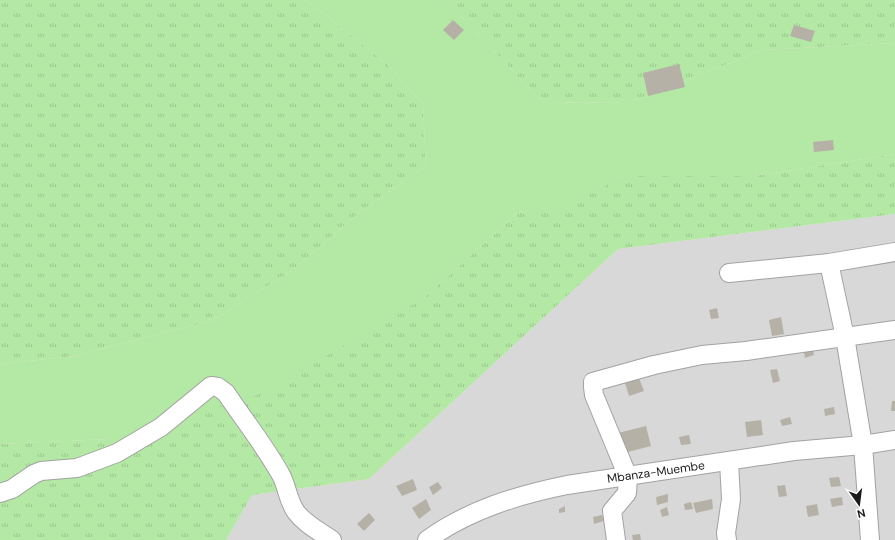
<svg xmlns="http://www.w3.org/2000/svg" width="895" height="540" font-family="'DM Sans',sans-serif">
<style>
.residential{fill:#d9d8d8}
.grass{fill:url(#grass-tufts)}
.garden{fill:#b3e8a5}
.building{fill:#b6b1a6}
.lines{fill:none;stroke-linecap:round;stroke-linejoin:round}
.minor-casing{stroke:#a2a2a2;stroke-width:20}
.minor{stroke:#fff;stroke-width:18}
.labels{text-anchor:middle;stroke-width:4;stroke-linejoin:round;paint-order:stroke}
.street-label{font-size:12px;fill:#1b1b1b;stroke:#fff}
</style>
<defs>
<pattern id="grass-tufts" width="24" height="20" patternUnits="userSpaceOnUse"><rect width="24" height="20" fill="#b3e8a5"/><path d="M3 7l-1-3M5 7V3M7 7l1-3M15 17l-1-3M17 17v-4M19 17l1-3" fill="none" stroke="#99c68d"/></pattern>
</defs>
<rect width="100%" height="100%" fill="#edece0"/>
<!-- residential -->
<path class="residential" d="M895 214V540H226L252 495 369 479 618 249Z"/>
<!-- grass -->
<g class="grass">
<path d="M0 0H306L388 65 423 104 426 166 360 212 290 272 213 320 75 356 0 364Z"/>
<path d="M446 0H895V43L763 50 628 103 542 102Z"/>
<path d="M895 154V214L618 249 369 479 252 495 226 540H0V444L110 439 424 298 518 212 565 206 624 176H754Z"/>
</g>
<!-- garden -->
<path class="garden" d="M306 0H446L542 102 628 103 763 50 895 43V154L754 176H624L565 207 518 212 424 298 264 393 110 439 0 444V364L75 356 213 320 290 272 360 212 426 166 423 104 388 65Z"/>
<!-- building -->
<g class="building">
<path d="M453 20 464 30 454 40 443 30Z"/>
<path d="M794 25 815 31 811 42 790 36Z"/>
<path d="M679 64 685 87 648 96 643 73Z"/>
<path d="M833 140 834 150 814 152 813 142Z"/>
<path d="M717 308 719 318 711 319 709 310Z"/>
<path d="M781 317 784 334 772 336 769 320Z"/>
<path d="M812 345 814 355 805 358 803 348Z"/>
<path d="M777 369 780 381 773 383 770 370Z"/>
<path d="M639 378 644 391 629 396 625 383Z"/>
<path d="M892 401H895V411H891Z"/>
<path d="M834 407 835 414 825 416 824 409Z"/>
<path d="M790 417 792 424 782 426 780 420Z"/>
<path d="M761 420 763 435 747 437 745 422Z"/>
<path d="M646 426 651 446 624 453 618 433Z"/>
<path d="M689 435 691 444 681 445 679 437Z"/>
<path d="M839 477 841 486 831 487 829 478Z"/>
<path d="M413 479 417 490 402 496 396 486Z"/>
<path d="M438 482 442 488 433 495 429 487Z"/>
<path d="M785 485 787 496 779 497 777 486Z"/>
<path d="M668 494V502L657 505 656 497Z"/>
<path d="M842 497 843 505 832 507 830 499Z"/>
<path d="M426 499 431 510 419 519 412 508Z"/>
<path d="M712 499 713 509 696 513 693 503Z"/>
<path d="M691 502 693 509 685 510 684 504Z"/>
<path d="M817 504 819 515 808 517 806 506Z"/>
<path d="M565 506V512L559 513V509Z"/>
<path d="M667 507 669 515 662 517 660 510Z"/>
<path d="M369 513 375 520 364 531 357 524Z"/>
<path d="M602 515 604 521 594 524 593 517Z"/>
<path d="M640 534 641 540H633L632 535Z"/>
</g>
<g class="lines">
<!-- minor casing -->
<g class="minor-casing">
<g id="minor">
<path d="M829 263 845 337 863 445 870 540"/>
<path d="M729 273 829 263 895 252"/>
<path d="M0 493 12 489 34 474 41 471 77 468 117 453 161 427 211 386 218 387 226 393C244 420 265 446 281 475 287 486 288 501 296 512 305 524 319 531 332 540"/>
<path d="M427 540C468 510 518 495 567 485L794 451 863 445 895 440"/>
<path d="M616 540 612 511 627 493 628 477 594 395 593 387V382L654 365 702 355 746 351 895 330"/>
<path d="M727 540 726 533 731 499 729 462"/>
</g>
</g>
<!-- minor -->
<use href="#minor" class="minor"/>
</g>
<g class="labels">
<!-- street labels -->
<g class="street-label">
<text transform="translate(656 472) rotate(-8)" y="4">Mbanza-Muembe</text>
</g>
</g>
<!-- north arrow -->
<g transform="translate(859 504) rotate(166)" stroke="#ffffff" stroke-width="3" paint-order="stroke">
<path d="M0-3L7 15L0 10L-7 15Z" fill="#1b1b1b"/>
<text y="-6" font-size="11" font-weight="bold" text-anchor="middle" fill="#1b1b1b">N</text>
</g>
</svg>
